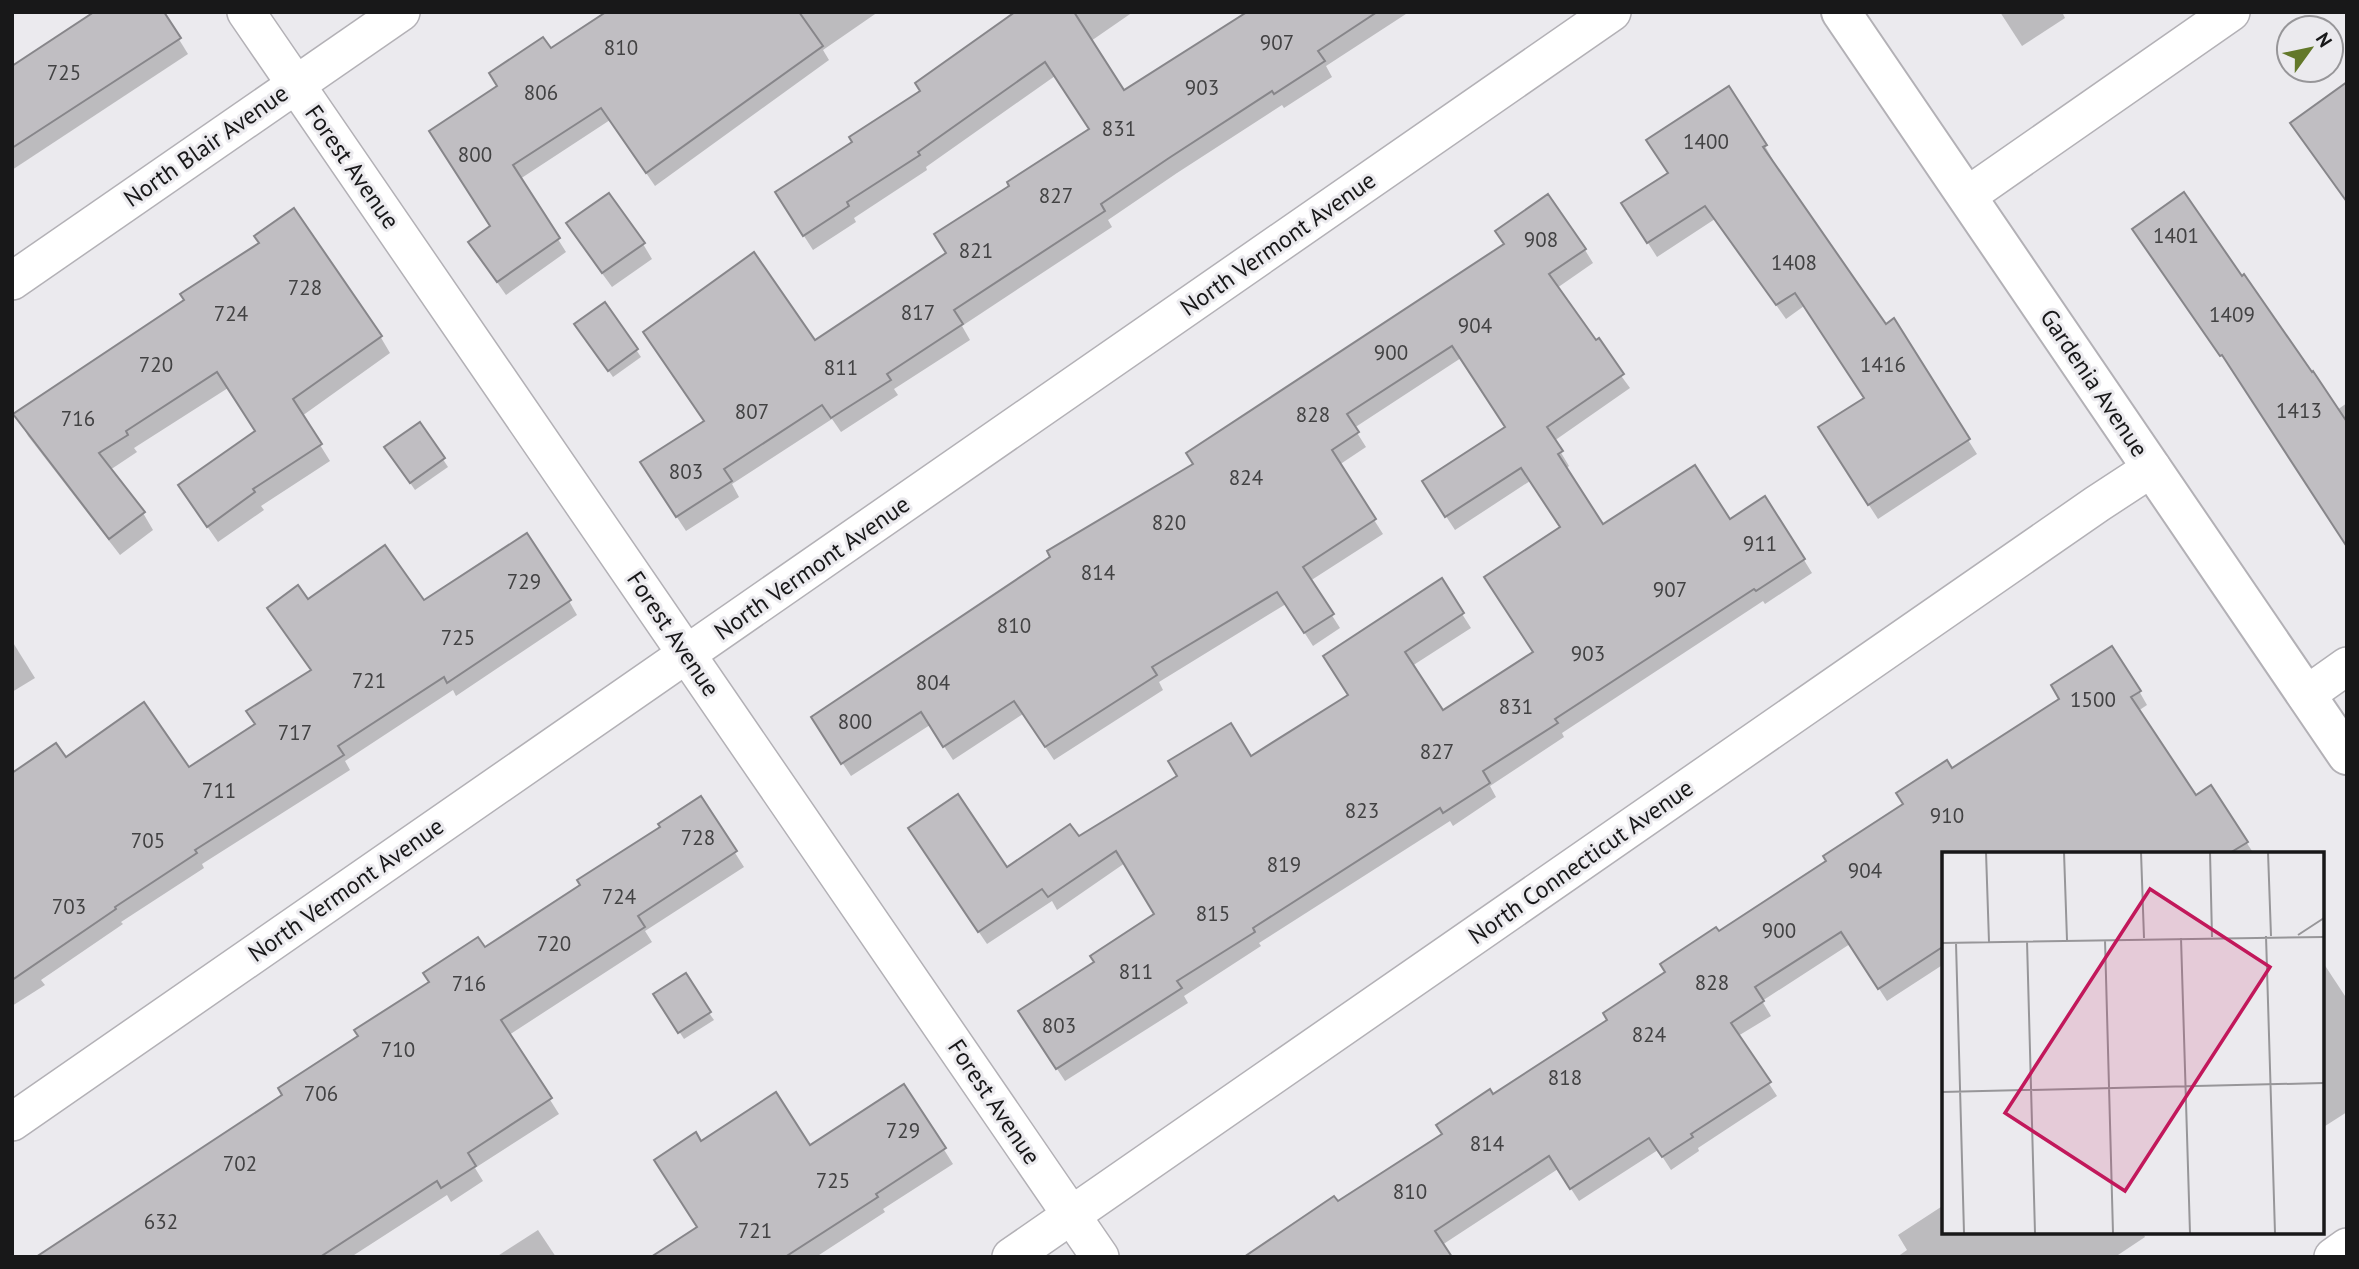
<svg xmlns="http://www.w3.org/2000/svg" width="2359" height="1269" font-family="'PT Sans',sans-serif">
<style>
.shadow{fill:#0003}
.building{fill:#c0bec2;stroke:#87868a;stroke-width:2}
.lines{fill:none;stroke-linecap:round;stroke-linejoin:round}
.minor-casing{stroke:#b3b1b6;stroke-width:40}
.tertiary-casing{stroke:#b3b1b6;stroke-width:42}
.minor{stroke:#fff;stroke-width:37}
.tertiary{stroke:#fff;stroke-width:38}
.labels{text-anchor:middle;stroke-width:6;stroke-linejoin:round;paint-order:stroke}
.number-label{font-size:21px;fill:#424243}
.street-label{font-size:24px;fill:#181819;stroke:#ebeaee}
.inset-road{fill:none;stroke:#979699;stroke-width:2}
.view{fill:#c2185b;fill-opacity:0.15;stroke:#c2185b;stroke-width:3.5}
.inset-edge{fill:none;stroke:#181819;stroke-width:3.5}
</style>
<rect width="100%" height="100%" fill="#ebeaee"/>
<!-- shadow -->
<g class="shadow">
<path d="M162 12 188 54 12 170V68Z"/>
<path d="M609 12H878L823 50 829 60 655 186 610 120 520 179 566 252 506 295 478 255 492 227 550 51Z"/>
<path d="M1018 12H1133L1091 41 1124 92 1249 12H1409L1326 66 1332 77 1284 108 1282 105 1177 173 1108 220 1112 227 962 326 970 340 894 389 898 395 841 432 832 419 732 484 739 497 686 531 651 478 706 422 645 333 815 342 948 254 1011 186 1090 130 1055 76 926 167 927 170 854 218 856 222 813 250 786 208 854 143 922 92Z"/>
<path d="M2000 12H2062L2065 18 2022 46Z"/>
<path d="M1765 146 1773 160 1771 162 1885 326 1893 321 1977 454 1878 519 1828 442 1866 399 1804 306 1786 319 1715 219 1657 257 1632 218Z"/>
<path d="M577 239 643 244 652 259 612 287Z"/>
<path d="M1585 250 1593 263 1557 288 1630 388 1554 441 1569 466 1565 469 1603 527 1729 522 1804 560 1812 573 1765 604 1763 601 1562 733 1564 737 1490 786 1496 797 1453 826 1450 821 1259 943 1261 946 1184 996 1188 1003 1065 1081 1028 1025 1096 963 1156 915 1125 863 1057 910 1052 901 987 944 918 843 1006 869 1078 839 1250 758 1350 696 1441 581 1471 628 1412 666 1443 713 1535 653 1561 528 1530 481 1455 530 1432 495 1507 428 1461 358 1354 428 1366 447 1339 465 1383 534 1310 581 1340 628 1313 646 1286 604 1159 682 1163 690 1054 760 1023 714 953 760 930 725 851 776 822 732Z"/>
<path d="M605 304 641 357 613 377 581 331Z"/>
<path d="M380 336 390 353 302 416 330 461 261 506 264 510 218 542 190 502 257 432 228 388 134 448 137 452 110 470 143 513 153 530 120 555 28 436 19 419 34 409Z"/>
<path d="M2347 403V545L2337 410Z"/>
<path d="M420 424 448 467 415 490 391 455Z"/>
<path d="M569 601 577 615 456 696 453 690 345 761 350 770 202 864 204 868 121 922 123 924 41 980 45 985 12 1006V809L65 760 188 769 256 725 312 671 307 602Z"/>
<path d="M12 641 35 678 12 692Z"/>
<path d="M2139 691 2147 705 2138 711 2196 797 2211 788 2254 854H2071L2054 828 2038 831 2002 854H1944V964L1887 1001 1850 944 1762 1001 1771 1016 1738 1036 1777 1096 1698 1148 1699 1151 1671 1170 1658 1150 1579 1201 1558 1169 1442 1245 1337 1204 1443 1135 1493 1096 1609 1021 1718 933 1828 862 1952 771Z"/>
<path d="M701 799 744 867 645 931 652 942 509 1035 559 1114 475 1168 483 1181 451 1202 447 1195 351 1257H40L284 1096 360 1036 484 950 582 886Z"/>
<path d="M2322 961 2347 999V1112L2322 1128Z"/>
<path d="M660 1002 709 1013 714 1020 684 1039Z"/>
<path d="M904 1086 953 1164 883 1209 885 1212 816 1257H654L699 1228 701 1143 809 1147Z"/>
<path d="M1944 1205V1232H2147L2144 1235 2145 1237 2115 1257H1897L1907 1250 1898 1235Z"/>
<path d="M538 1230 556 1257H496Z"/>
</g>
<!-- building -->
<g class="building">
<path d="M94 12H164L181 38 12 148V66Z"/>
<path d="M606 12H799L823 46 646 173 601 108 513 165 560 238 497 282 468 242 490 226 429 131 497 86 489 73 543 37 551 48Z"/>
<path d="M1015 12H1074L1124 90 1247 12H1377L1318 51 1325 61 1274 94 1272 91 1169 158 1101 204 1105 211 954 310 963 324 887 374 891 380 831 418 822 405 724 469 732 481 676 517 640 462 704 421 643 332 754 252 815 340 946 253 934 234 1009 186 1007 182 1089 129 1045 62 918 152 920 155 847 202 849 206 803 236 775 192 852 142 849 137 920 91 915 83Z"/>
<path d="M2347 82V202L2290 123Z"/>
<path d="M1729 86 1767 145 1763 147 1886 324 1894 318 1970 439 1868 505 1818 427 1864 398 1795 293 1776 305 1705 206 1647 243 1621 203 1668 173 1646 140Z"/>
<path d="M2184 192 2242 276 2244 274 2312 372 2313 371 2347 422V547L2222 355 2220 356 2132 229Z"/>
<path d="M609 193 645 243 602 273 566 223Z"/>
<path d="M1548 194 1586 249 1549 274 1596 340 1599 338 1624 374 1547 427 1563 451 1558 454 1603 524 1695 465 1730 519 1765 496 1805 559 1756 591 1754 589 1555 719 1558 723 1483 771 1490 783 1443 813 1440 808 1253 928 1255 932 1177 981 1182 988 1056 1069 1018 1011 1094 962 1090 956 1154 914 1116 851 1048 897 1042 889 978 932 908 828 958 794 1007 867 1070 824 1079 836 1177 776 1168 761 1231 723 1251 756 1348 695 1323 656 1442 578 1464 613 1405 652 1443 710 1533 652 1484 577 1560 527 1521 468 1445 517 1422 481 1505 427 1452 346 1347 414 1359 432 1332 450 1376 519 1303 567 1334 614 1304 633 1277 592 1152 667 1157 675 1045 747 1014 701 943 747 921 712 841 764 811 717 1050 557 1047 551 1193 464 1186 453 1504 244 1495 231Z"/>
<path d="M294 208 382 336 293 399 322 444 253 489 255 492 207 527 178 485 255 431 217 372 126 431 128 435 99 453 145 512 109 539 13 414 184 300 180 294 259 243 254 236Z"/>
<path d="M605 302 638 349 608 371 574 324Z"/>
<path d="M420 422 445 458 410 483 384 447Z"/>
<path d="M527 533 571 600 447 683 444 677 338 746 344 755 195 850 197 853 115 907 116 909 12 980V773L56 743 66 757 144 702 189 767 255 724 246 711 311 670 267 608 298 585 308 599 385 545 424 600Z"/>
<path d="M2112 646 2141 691 2131 697 2196 795 2211 785 2248 842 2228 854H1944V946L1878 989 1841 932 1755 987 1764 1001 1731 1023 1771 1082 1691 1134 1693 1137 1662 1157 1649 1138 1570 1189 1549 1156 1435 1231 1452 1257H1244L1334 1196 1338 1201 1442 1134 1436 1125 1490 1089 1493 1094 1607 1020 1603 1013 1665 972 1660 964 1716 927 1719 931 1826 861 1823 856 1903 804 1896 793 1947 760 1952 768 2059 699 2051 685Z"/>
<path d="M701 796 737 851 638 916 645 927 501 1020 552 1098 468 1153 476 1166 441 1188 437 1181 320 1257H36L282 1095 278 1088 358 1036 354 1030 429 982 423 973 478 937 485 947 580 885 577 880 660 827 658 824Z"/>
<path d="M686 973 711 1012 678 1033 653 994Z"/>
<path d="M904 1084 946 1148 876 1194 878 1197 785 1257H651L697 1227 654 1160 696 1132 701 1141 776 1092 810 1145Z"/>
</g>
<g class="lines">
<!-- minor casing -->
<g class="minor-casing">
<g id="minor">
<path d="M246 12 1100 1257"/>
<path d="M1967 196 2231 12"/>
<path d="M12 281 401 12"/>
<path d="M2306 695 2347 666"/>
<path d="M12 1122 1612 12"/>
<path d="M1011 1257 2097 504 2152 468"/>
<path d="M2333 1257 2347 1247"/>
</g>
</g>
<!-- tertiary casing -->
<g class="tertiary-casing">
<path id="tertiary" d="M1841 12 2347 755"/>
</g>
<!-- minor -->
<use href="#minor" class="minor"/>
<!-- tertiary -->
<use href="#tertiary" class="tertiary"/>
</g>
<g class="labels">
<!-- number labels -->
<g class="number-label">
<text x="1277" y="50">907</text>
<text x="621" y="55">810</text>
<text x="64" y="80">725</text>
<text x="1202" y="95">903</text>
<text x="541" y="100">806</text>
<text x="1119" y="136">831</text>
<text x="1706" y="149">1400</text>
<text x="475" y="162">800</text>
<text x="1056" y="203">827</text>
<text x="2176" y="243">1401</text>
<text x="1541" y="247">908</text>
<text x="976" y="258">821</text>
<text x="1794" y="270">1408</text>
<text x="305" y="295">728</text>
<text x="918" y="320">817</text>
<text x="231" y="321">724</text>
<text x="2232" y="322">1409</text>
<text x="1475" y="333">904</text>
<text x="1391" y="360">900</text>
<text x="156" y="372">720</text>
<text x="1883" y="372">1416</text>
<text x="841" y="375">811</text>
<text x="2299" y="418">1413</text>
<text x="752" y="419">807</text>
<text x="1313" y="422">828</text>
<text x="78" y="426">716</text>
<text x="686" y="479">803</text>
<text x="1246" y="485">824</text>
<text x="1169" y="530">820</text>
<text x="1760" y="551">911</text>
<text x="1098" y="580">814</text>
<text x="524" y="589">729</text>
<text x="1670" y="597">907</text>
<text x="1014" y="633">810</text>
<text x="458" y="645">725</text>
<text x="1588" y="661">903</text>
<text x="369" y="688">721</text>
<text x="933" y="690">804</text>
<text x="2093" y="707">1500</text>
<text x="1516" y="714">831</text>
<text x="855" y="729">800</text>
<text x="295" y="740">717</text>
<text x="1437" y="759">827</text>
<text x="219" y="798">711</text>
<text x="1362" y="818">823</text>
<text x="1947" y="823">910</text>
<text x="698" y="845">728</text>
<text x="148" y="848">705</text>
<text x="1284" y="872">819</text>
<text x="1865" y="878">904</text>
<text x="619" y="904">724</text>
<text x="69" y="914">703</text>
<text x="1213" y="921">815</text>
<text x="1779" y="938">900</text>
<text x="554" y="951">720</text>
<text x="1136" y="979">811</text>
<text x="1712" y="990">828</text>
<text x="469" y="991">716</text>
<text x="1059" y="1033">803</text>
<text x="1649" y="1042">824</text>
<text x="398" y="1057">710</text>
<text x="1565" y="1085">818</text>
<text x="321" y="1101">706</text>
<text x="903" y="1138">729</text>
<text x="1487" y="1151">814</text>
<text x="240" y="1171">702</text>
<text x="833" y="1188">725</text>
<text x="1410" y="1199">810</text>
<text x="161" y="1229">632</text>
<text x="755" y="1238">721</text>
</g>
<!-- street labels -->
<g class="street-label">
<text transform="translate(206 146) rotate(-35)" y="8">North Blair Avenue</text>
<text transform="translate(352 167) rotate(55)" y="8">Forest Avenue</text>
<text transform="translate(1278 244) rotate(-35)" y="8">North Vermont Avenue</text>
<text transform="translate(2094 383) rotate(56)" y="8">Gardenia Avenue</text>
<text transform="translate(812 568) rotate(-35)" y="8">North Vermont Avenue</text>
<text transform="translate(673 634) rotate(56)" y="8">Forest Avenue</text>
<text transform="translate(1581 862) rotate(-35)" y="8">North Connecticut Avenue</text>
<text transform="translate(346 890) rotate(-35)" y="8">North Vermont Avenue</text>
<text transform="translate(994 1102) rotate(56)" y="8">Forest Avenue</text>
</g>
</g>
<!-- overview -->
<g transform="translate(1942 852)">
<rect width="382" height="382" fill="#ebeaee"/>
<path class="inset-road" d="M44 0 47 90M122 0 125 88M199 0 202 86M268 0 270 85M326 0 329 84M356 83 382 66M324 84 333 381M239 86 248 381M163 88 171 381M85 89 93 381M0 91 382 85M14 91 22 381M0 240 382 231"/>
<path class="view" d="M208 37 328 115 183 339 63 261Z"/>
<rect width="382" height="382" class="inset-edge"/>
</g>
<!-- border -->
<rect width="2359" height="1269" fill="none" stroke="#181819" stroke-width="28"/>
<!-- north arrow -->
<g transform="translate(2310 49) rotate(57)"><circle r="33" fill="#ebeaee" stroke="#979699" stroke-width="2"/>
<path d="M0-5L12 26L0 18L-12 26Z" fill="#637829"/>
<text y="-10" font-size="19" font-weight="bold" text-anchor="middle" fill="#181819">N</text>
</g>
</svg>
